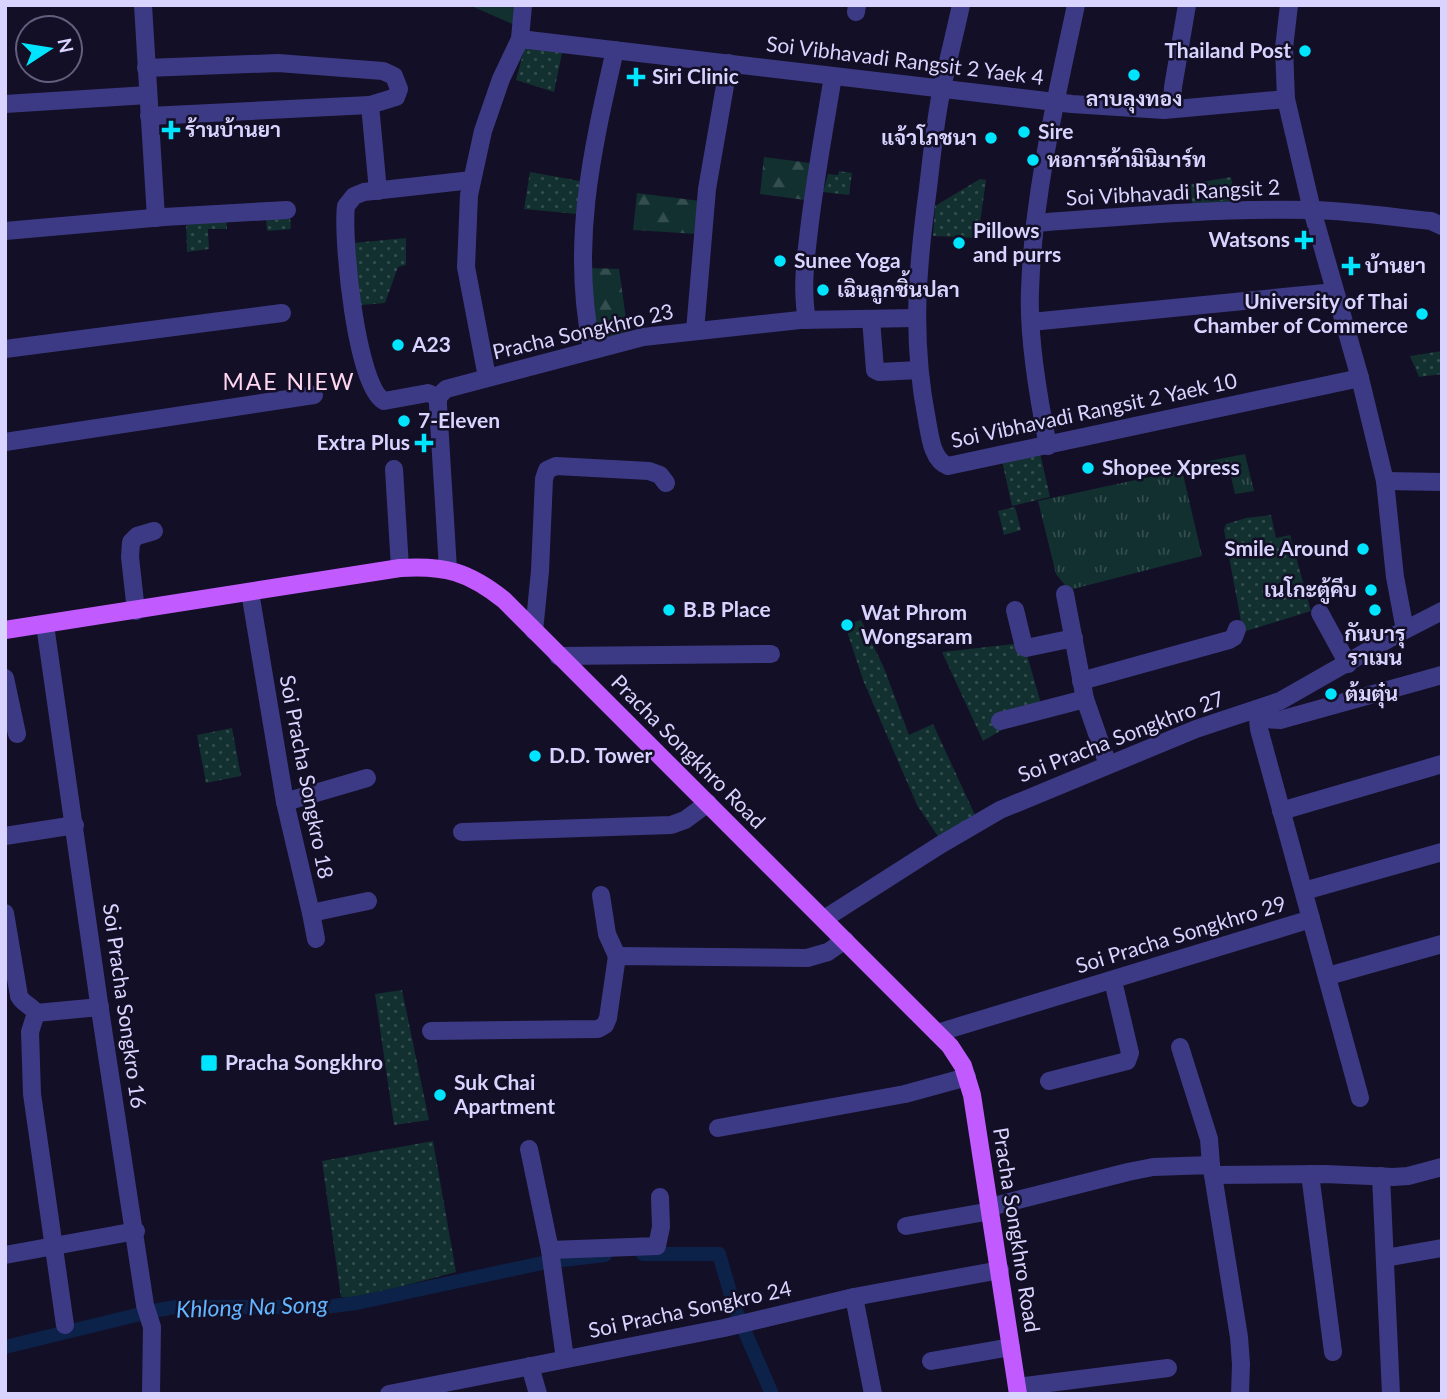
<svg xmlns="http://www.w3.org/2000/svg" width="1447" height="1399" font-family="Lato,Sarabun,sans-serif">
<style>
.grass{fill:url(#grass-tufts)}
.forest{fill:url(#forest-firs)}
.garden{fill:url(#garden-dots)}
.pitch{fill:#12302f}
.lines{fill:none;stroke-linecap:round;stroke-linejoin:round}
.canal{stroke:#0c2248;stroke-width:14}
.minor{stroke:#3d3a85;stroke-width:18}
.major{stroke:#c25bff;stroke-width:18}
.poi-dot{fill:#00e5ff;stroke:#130f26;stroke-width:2.5}
.labels{text-anchor:middle;stroke-width:5;stroke-linejoin:round;paint-order:stroke}
.poi-label{font-size:21px;font-weight:bold;fill:#d9d4ff;stroke:#130f26;text-anchor:start}
.street-label{font-size:21px;fill:#d9d4ff;stroke:#130f26}
.neighbourhood-label{font-size:23px;letter-spacing:2px;fill:#ffd6f0;stroke:#130f26}
.water-label{font-size:23px;font-style:italic;fill:#62b6ff;stroke:#130f26}
</style>
<defs>
<pattern id="grass-tufts" width="24" height="20" patternUnits="userSpaceOnUse" patternTransform="scale(1.75)"><rect width="24" height="20" fill="#12302f"/><path d="M3 7l-1-3M5 7V3M7 7l1-3M15 17l-1-3M17 17v-4M19 17l1-3" fill="none" stroke="#344d4e"/></pattern>
<pattern id="forest-firs" width="22" height="20" patternUnits="userSpaceOnUse" patternTransform="scale(1.75)"><rect width="22" height="20" fill="#12302f"/><path d="M5 1l3.5 6h-7zM16 11l3.5 6h-7z" fill="#344d4e"/></pattern>
<pattern id="garden-dots" width="8" height="8" patternUnits="userSpaceOnUse" patternTransform="scale(1.75)"><rect width="8" height="8" fill="#12302f"/><path d="M2 2h.1M6 6h.1" fill="none" stroke="#344d4e" stroke-width="1.8" stroke-linecap="round"/></pattern>
</defs>
<rect width="100%" height="100%" fill="#130f26"/>
<!-- grass -->
<g class="grass">
<path d="M1245 454 1254 491 1235 494 1228 464 1211 468 1209 461Z"/>
<path d="M1182 470 1202 556 1069 590 1056 574 1038 501Z"/>
</g>
<!-- forest -->
<g class="forest">
<path d="M764 157 810 163 805 200 760 194Z"/>
<path d="M637 193 700 201 697 234 633 230Z"/>
<path d="M590 268 619 269 628 333 597 339Z"/>
</g>
<!-- garden -->
<g class="garden">
<path d="M534 44 562 53 554 92 516 80 525 46Z"/>
<path d="M839 171 852 173 849 195 823 192 828 174 838 175Z"/>
<path d="M530 172 580 181 577 214 524 209Z"/>
<path d="M1231 177 1237 206 1192 207 1191 184Z"/>
<path d="M980 179 986 180 978 238 933 236 935 206Z"/>
<path d="M290 216 291 229 267 231 266 217Z"/>
<path d="M226 217 227 229H208L209 249 187 252 186 221Z"/>
<path d="M406 238V265L398 267 385 303 361 305 353 243Z"/>
<path d="M1442 351V374L1419 377 1410 356Z"/>
<path d="M1040 453 1050 497 1012 506 1002 461Z"/>
<path d="M1015 507 1021 530 1004 535 998 511Z"/>
<path d="M1271 515 1276 538 1290 535 1311 611 1243 632 1224 530 1226 524 1246 518Z"/>
<path d="M861 620 884 668 909 735 933 724 975 815 939 838 917 805 863 680 845 625Z"/>
<path d="M1014 644 1027 655 1042 707 998 720 1002 730 983 741 942 652Z"/>
<path d="M232 728 241 776 206 783 197 735Z"/>
<path d="M402 990 429 1120 394 1125 375 994Z"/>
<path d="M433 1141 456 1272 358 1298 341 1297 322 1161Z"/>
</g>
<!-- pitch -->
<path class="pitch" d="M469 5H516L517 26Z"/>
<g class="lines">
<!-- canal -->
<g class="canal">
<path d="M643 1254H719L735 1309 772 1394"/>
<path d="M563 1260 605 1255"/>
<path d="M5 1347 153 1311 175 1307H325L357 1303 542 1263"/>
</g>
<!-- minor -->
<g class="minor">
<path d="M143 5 156 218"/>
<path d="M961 5C955 33 948 60 942 88 935 121 932 155 928 188 917 270 911 339 927 420 930 436 932 460 948 466L1360 378"/>
<path d="M1289 5 1284 48 1286 99 1312 210 1360 378 1385 481 1395 577 1405 630"/>
<path d="M856 12 857 5"/>
<path d="M520 39 1072 104 1164 110 1286 99"/>
<path d="M146 68 278 63 383 71 394 76 399 89 396 97 370 105 378 191"/>
<path d="M5 104 148 95"/>
<path d="M1172 109 1173 87 1187 5"/>
<path d="M149 116 370 105"/>
<path d="M1035 223C1128 216 1221 208 1313 210 1352 211 1392 217 1431 221L1442 226"/>
<path d="M5 231 164 217 287 210"/>
<path d="M871 319 875 370 879 372 919 370"/>
<path d="M807 320C801 287 806 256 810 222 816 173 825 125 833 76"/>
<path d="M1031 322 1335 292"/>
<path d="M695 331 707 189 729 63"/>
<path d="M5 349 282 313"/>
<path d="M592 349C570 245 592 151 615 50"/>
<path d="M487 377 466 267 469 195 483 131 501 79 520 39 523 5"/>
<path d="M438 397 428 393 384 401C356 386 342 238 346 206L354 196 364 192 472 180"/>
<path d="M5 442 314 395"/>
<path d="M1048 446C1039 401 1028 337 1030 291 1033 195 1056 99 1076 5"/>
<path d="M394 469 400 568"/>
<path d="M1385 481 1442 482"/>
<path d="M448 569 438 405V397L446 389 643 337 800 320 916 318"/>
<path d="M250 592 285 802 311 913 368 901"/>
<path d="M1065 594 1085 699 1108 765"/>
<path d="M1015 610 1024 647 1026 648 1074 638"/>
<path d="M136 611 130 557 131 542 137 536 154 531"/>
<path d="M1320 613 1348 664"/>
<path d="M45 625 99 1003 145 1305 152 1327 151 1394"/>
<path d="M534 631 540 571 544 479 547 470 556 466 649 471 660 475 666 483"/>
<path d="M558 656 771 654"/>
<path d="M5 678 17 734"/>
<path d="M1081 681 1229 640 1234 637 1237 629"/>
<path d="M1257 709 1264 719 1280 720 1442 675"/>
<path d="M1000 721 1085 699"/>
<path d="M285 802 367 778"/>
<path d="M1281 811 1442 764"/>
<path d="M462 832 671 825 685 820 708 803"/>
<path d="M5 836 75 825"/>
<path d="M1304 891 1442 852"/>
<path d="M601 895 607 934 617 956"/>
<path d="M5 913 19 996C23 1004 31 1005 36 1013L30 1032 32 1094 65 1325"/>
<path d="M311 913 316 939"/>
<path d="M824 919 940 845 1000 810 1196 729 1280 701 1401 632 1442 611"/>
<path d="M1311 919 1360 1098"/>
<path d="M1328 976 1442 944"/>
<path d="M36 1013 100 1007"/>
<path d="M431 1031 598 1029 605 1025 608 1018 617 956 807 958 828 952 845 940"/>
<path d="M937 1033 1311 919 1259 729 1257 709"/>
<path d="M1180 1047 1209 1139 1211 1165"/>
<path d="M1049 1081 1127 1061 1130 1053 1113 981"/>
<path d="M718 1128 905 1094 967 1077"/>
<path d="M529 1149 550 1250 565 1359"/>
<path d="M1310 1174 1333 1352"/>
<path d="M1213 1175 1239 1337 1241 1364 1240 1394"/>
<path d="M1381 1176 1391 1394"/>
<path d="M990 1207 1128 1172 1153 1167 1211 1165 1213 1175 1325 1174 1393 1177 1408 1176 1442 1167"/>
<path d="M906 1226 991 1211"/>
<path d="M550 1250 657 1246 661 1227 660 1197"/>
<path d="M5 1255 136 1231"/>
<path d="M1385 1258 1442 1248"/>
<path d="M854 1297 873 1394"/>
<path d="M931 1361 1011 1347"/>
<path d="M530 1366 538 1394"/>
<path d="M1017 1387 1168 1368"/>
<path d="M389 1394 724 1328 854 1297 1000 1270"/>
</g>
<!-- major -->
<path class="major" d="M5 630 400 568C445 565 469 572 504 600L950 1046 963 1066 972 1095 1018 1394"/>
</g>
<!-- markers -->
<g class="poi-dot">
<circle cx="1305" cy="51" r="7"/>
<circle cx="1134" cy="75" r="7"/>
<path d="M632.5 66.5h7v7h7v7h-7v7h-7v-7h-7v-7h7z"/>
<path d="M167.5 119.5h7v7h7v7h-7v7h-7v-7h-7v-7h7z"/>
<circle cx="1024" cy="132" r="7"/>
<circle cx="991" cy="138" r="7"/>
<circle cx="1033" cy="160" r="7"/>
<path d="M1300.5 229.5h7v7h7v7h-7v7h-7v-7h-7v-7h7z"/>
<circle cx="959" cy="243" r="7"/>
<circle cx="780" cy="261" r="7"/>
<path d="M1347.5 255.5h7v7h7v7h-7v7h-7v-7h-7v-7h7z"/>
<circle cx="823" cy="290" r="7"/>
<circle cx="1422" cy="314" r="7"/>
<circle cx="398" cy="345" r="7"/>
<circle cx="404" cy="421" r="7"/>
<path d="M420.5 432.5h7v7h7v7h-7v7h-7v-7h-7v-7h7z"/>
<circle cx="1088" cy="468" r="7"/>
<circle cx="1363" cy="549" r="7"/>
<circle cx="1371" cy="590" r="7"/>
<circle cx="669" cy="610" r="7"/>
<circle cx="1375" cy="610" r="7"/>
<circle cx="847" cy="625" r="7"/>
<circle cx="1331" cy="694" r="7"/>
<circle cx="535" cy="756" r="7"/>
<rect x="200" y="1054" width="18" height="18" rx="3.5"/>
<circle cx="440" cy="1095" r="7"/>
</g>
<g class="labels">
<!-- poi labels -->
<g class="poi-label">
<text x="1291" y="58" text-anchor="end">Thailand Post</text>
<text x="652" y="84">Siri Clinic</text>
<text x="1134" y="106" text-anchor="middle">ลาบลุงทอง</text>
<text x="185" y="137">ร้านบ้านยา</text>
<text x="1038" y="139">Sire</text>
<text x="977" y="145" text-anchor="end">แจ้วโภชนา</text>
<text x="1047" y="167">หอการค้ามินิมาร์ท</text>
<text x="973" y="238">Pillows<tspan x="973" dy="24">and purrs</tspan></text>
<text x="1290" y="247" text-anchor="end">Watsons</text>
<text x="794" y="268">Sunee Yoga</text>
<text x="1365" y="273">บ้านยา</text>
<text x="837" y="297">เฉินลูกชิ้นปลา</text>
<text x="1408" y="309" text-anchor="end">University of Thai<tspan x="1408" dy="24">Chamber of Commerce</tspan></text>
<text x="412" y="352">A23</text>
<text x="418" y="428">7-Eleven</text>
<text x="410" y="450" text-anchor="end">Extra Plus</text>
<text x="1102" y="475">Shopee Xpress</text>
<text x="1349" y="556" text-anchor="end">Smile Around</text>
<text x="1357" y="597" text-anchor="end">เนโกะตู้คีบ</text>
<text x="683" y="617">B.B Place</text>
<text x="861" y="620">Wat Phrom<tspan x="861" dy="24">Wongsaram</tspan></text>
<text x="1375" y="641" text-anchor="middle">กันบารุ<tspan x="1375" dy="24">ราเมน</tspan></text>
<text x="1345" y="701">ต้มตุ๋น</text>
<text x="549" y="763">D.D. Tower</text>
<text x="225" y="1070">Pracha Songkhro</text>
<text x="454" y="1090">Suk Chai<tspan x="454" dy="24">Apartment</tspan></text>
</g>
<!-- street labels -->
<g class="street-label">
<text transform="translate(905 61) rotate(7)" y="7">Soi Vibhavadi Rangsit 2 Yaek 4</text>
<text transform="translate(1173 193) rotate(-3)" y="7">Soi Vibhavadi Rangsit 2</text>
<text transform="translate(583 332) rotate(-13)" y="7">Pracha Songkhro 23</text>
<text transform="translate(1094 411) rotate(-12)" y="7">Soi Vibhavadi Rangsit 2 Yaek 10</text>
<text transform="translate(1121 737) rotate(-21)" y="7">Soi Pracha Songkhro 27</text>
<text transform="translate(688 752) rotate(45)" y="7">Pracha Songkhro Road</text>
<text transform="translate(306 777) rotate(79)" y="7">Soi Pracha Songkro 18</text>
<text transform="translate(1181 935) rotate(-17)" y="7">Soi Pracha Songkhro 29</text>
<text transform="translate(124 1006) rotate(82)" y="7">Soi Pracha Songkro 16</text>
<text transform="translate(1016 1230) rotate(81)" y="7">Pracha Songkhro Road</text>
<text transform="translate(690 1310) rotate(-12)" y="7">Soi Pracha Songkro 24</text>
</g>
<!-- neighbourhood labels -->
<g class="neighbourhood-label">
<text x="289" y="390">MAE NIEW</text>
</g>
<!-- water labels -->
<g class="water-label">
<text transform="translate(252 1307) rotate(-2)" y="8">Khlong Na Song</text>
</g>
</g>
<!-- border -->
<rect width="1447" height="1399" fill="none" stroke="#d9d4ff" stroke-width="14"/>
<!-- north arrow -->
<g transform="translate(49 49) rotate(78)"><circle r="33" fill="#130f26" stroke="#625e7d" stroke-width="2"/>
<path d="M0-5L12 26L0 18L-12 26Z" fill="#00e5ff"/>
<text y="-10" font-size="19" font-weight="bold" text-anchor="middle" fill="#d9d4ff">N</text>
</g>
</svg>
